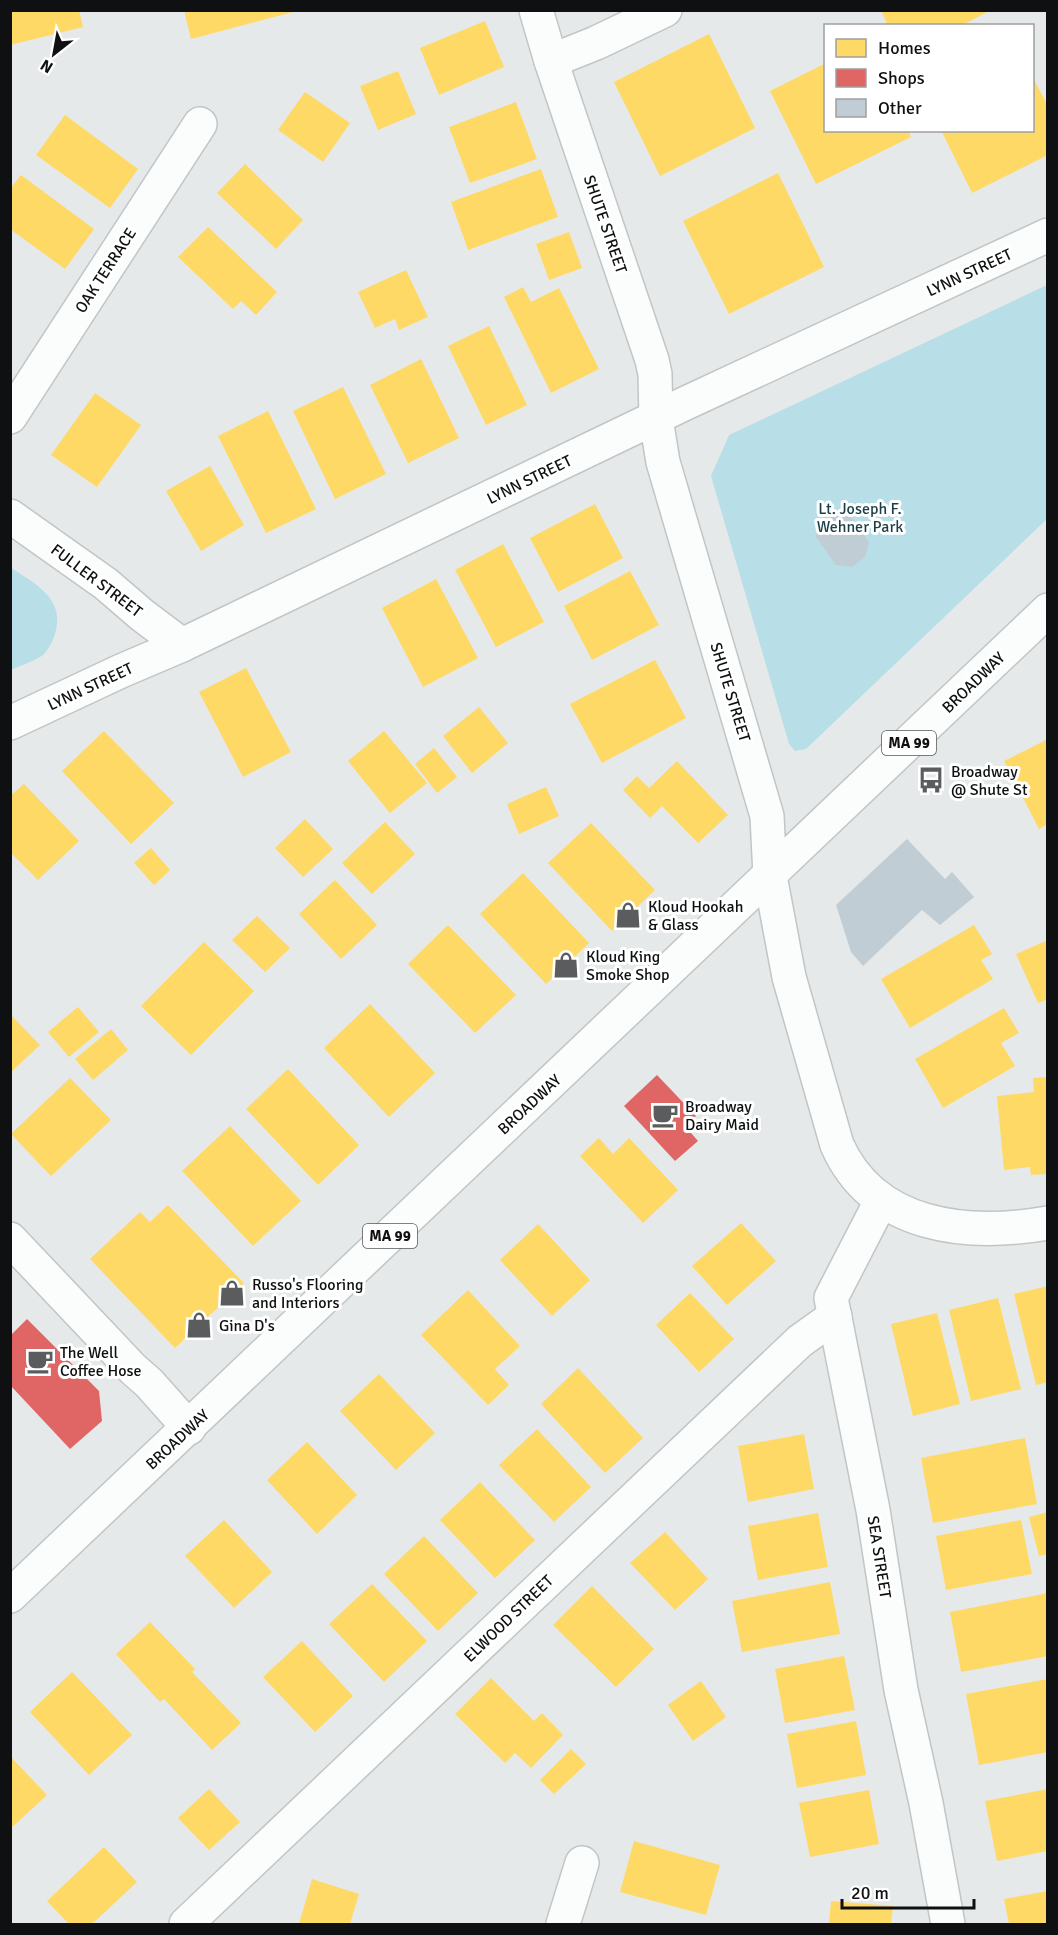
<svg xmlns="http://www.w3.org/2000/svg" width="1058" height="1935" font-family="Signika,sans-serif">
<style>
.green{fill:#b8dfe7}
.homes{fill:#ffd966}
.shops{fill:#e06666}
.building{fill:#c0cdd4}
.lines{fill:none;stroke-linecap:round;stroke-linejoin:round}
.street-casing{stroke:#c2c5c5;stroke-width:36}
.secondary-casing{stroke:#c2c5c5;stroke-width:36}
.primary-casing{stroke:#c2c5c5;stroke-width:36}
.street{stroke:#fbfcfc;stroke-width:33}
.secondary{stroke:#fbfcfc;stroke-width:33}
.primary{stroke:#fbfcfc;stroke-width:33}
.labels{text-anchor:middle;stroke-width:6;stroke-linejoin:round;paint-order:stroke}
.shield{fill:#fff;stroke:#565858;stroke-width:1.5}
.shield-label{font-size:15px;font-weight:bold;fill:#0e1011}
.street-label{font-size:16px;fill:#0e1011;stroke:#fff}
.park-label{font-size:16px;fill:#1b3f47;stroke:#fff}
.poi-label{font-size:16px;fill:#0e1011;stroke:#fff;text-anchor:start}
</style>
<rect width="100%" height="100%" fill="#e6e9ea"/>
<!-- green -->
<g class="green">
<path d="M1047 285V519L806 749 795 751 789 744 711 476 729 435Z"/>
<path d="M10 567C35 584 66 598 55 634 53 640 49 649 44 654 38 660 19 666 11 670Z"/>
</g>
<!-- homes -->
<g class="homes">
<path d="M10 10H79L83 27 10 45Z"/>
<path d="M184 10H297V11L191 39Z"/>
<path d="M881 10H991L961 26H888Z"/>
<path d="M485 21 504 67 439 95 420 48Z"/>
<path d="M709 34 755 128 660 176 614 82Z"/>
<path d="M826 63V130H908L911 137 816 184 770 91Z"/>
<path d="M398 71 416 114 378 130 360 86Z"/>
<path d="M1032 76 1048 106V155L972 193 941 130H1032Z"/>
<path d="M305 92 350 123 323 162 278 130Z"/>
<path d="M516 102 537 159 470 183 449 127Z"/>
<path d="M65 115 138 169 110 208 36 155Z"/>
<path d="M245 164 303 220 276 249 217 193Z"/>
<path d="M541 169 558 217 468 250 451 202Z"/>
<path d="M778 173 824 267 729 314 683 221Z"/>
<path d="M21 175 94 229 65 269 10 229V189Z"/>
<path d="M208 227 277 292 256 315 241 301 233 309 178 257Z"/>
<path d="M569 232 582 268 549 280 536 244Z"/>
<path d="M406 270 428 317 399 330 395 319 375 328 358 292Z"/>
<path d="M523 287 531 302 559 288 599 369 551 393 504 297Z"/>
<path d="M489 326 527 405 486 425 448 346Z"/>
<path d="M421 359 459 438 408 463 370 385Z"/>
<path d="M343 387 386 474 335 499 293 411Z"/>
<path d="M95 393 141 425 97 487 51 455Z"/>
<path d="M268 411 316 509 266 533 218 436Z"/>
<path d="M210 466 244 525 201 551 166 491Z"/>
<path d="M595 504 623 558 558 592 530 538Z"/>
<path d="M503 544 544 622 496 647 455 570Z"/>
<path d="M630 571 659 625 592 660 564 606Z"/>
<path d="M436 579 478 658 423 687 382 608Z"/>
<path d="M655 660 686 718 602 763 570 704Z"/>
<path d="M246 668 291 752 243 777 199 692Z"/>
<path d="M479 707 508 743 472 773 443 736Z"/>
<path d="M104 731 174 803 131 844 62 771Z"/>
<path d="M384 731 427 783 390 813 348 761Z"/>
<path d="M1048 739V824L1039 829 1004 761Z"/>
<path d="M434 748 457 777 437 793 415 764Z"/>
<path d="M677 761 728 815 698 843 662 806 650 818 623 790 637 776 649 788Z"/>
<path d="M24 784 79 841 38 880 10 852V796Z"/>
<path d="M546 787 559 816 519 834 507 804Z"/>
<path d="M305 819 333 849 303 877 275 848Z"/>
<path d="M385 822 415 854 372 894 342 863Z"/>
<path d="M591 823 655 890 612 931 548 863Z"/>
<path d="M151 848 170 870 154 885 134 863Z"/>
<path d="M523 873 589 943 546 984 480 914Z"/>
<path d="M335 880 377 925 341 959 299 914Z"/>
<path d="M257 916 290 948 265 972 232 940Z"/>
<path d="M448 925 516 995 475 1033 408 964Z"/>
<path d="M974 925 992 954 981 960 993 979 910 1028 881 979Z"/>
<path d="M1048 940V999L1038 1003 1016 954Z"/>
<path d="M204 942 254 991 191 1055 141 1006Z"/>
<path d="M370 1004 435 1073 389 1117 324 1048Z"/>
<path d="M78 1007 99 1032 69 1057 48 1032Z"/>
<path d="M1004 1008 1019 1033 1001 1043 1015 1066 943 1108 915 1059Z"/>
<path d="M10 1014 40 1045 10 1073Z"/>
<path d="M111 1029 128 1050 93 1080 75 1059Z"/>
<path d="M288 1069 359 1145 318 1185 246 1109Z"/>
<path d="M1048 1077V1174L1031 1175 1030 1167 1004 1170 997 1096 1034 1092 1033 1078Z"/>
<path d="M70 1078 111 1120 51 1176 11 1134Z"/>
<path d="M230 1126 301 1201 253 1246 182 1171Z"/>
<path d="M599 1138 613 1154 629 1138 678 1190 643 1223 580 1156Z"/>
<path d="M168 1205 244 1283 175 1348 90 1259 140 1212 150 1222Z"/>
<path d="M741 1223 776 1261 727 1305 692 1266Z"/>
<path d="M538 1224 590 1280 552 1316 500 1260Z"/>
<path d="M1048 1286V1382L1036 1385 1014 1294Z"/>
<path d="M468 1290 520 1346 495 1369 509 1385 488 1405 421 1335Z"/>
<path d="M690 1293 734 1339 699 1372 656 1325Z"/>
<path d="M998 1298 1021 1389 971 1401 949 1310Z"/>
<path d="M937 1313 960 1404 913 1416 891 1324Z"/>
<path d="M578 1368 643 1438 605 1473 541 1404Z"/>
<path d="M379 1374 435 1433 396 1470 340 1411Z"/>
<path d="M537 1429 591 1487 554 1522 499 1465Z"/>
<path d="M804 1434 814 1489 748 1502 738 1446Z"/>
<path d="M1025 1438 1037 1504 933 1523 921 1458Z"/>
<path d="M307 1442 357 1495 317 1534 267 1480Z"/>
<path d="M480 1482 535 1540 495 1578 440 1520Z"/>
<path d="M1048 1512V1554L1039 1556 1029 1517Z"/>
<path d="M818 1513 828 1567 758 1580 748 1526Z"/>
<path d="M224 1520 272 1572 234 1608 185 1556Z"/>
<path d="M1021 1520 1032 1574 946 1590 936 1536Z"/>
<path d="M665 1532 708 1579 675 1610 630 1563Z"/>
<path d="M424 1536 478 1593 438 1631 384 1574Z"/>
<path d="M830 1582 840 1634 742 1652 732 1601Z"/>
<path d="M372 1584 427 1641 384 1682 329 1624Z"/>
<path d="M592 1586 654 1649 616 1687 553 1625Z"/>
<path d="M1048 1593V1656L961 1672 950 1612Z"/>
<path d="M150 1622 195 1669 192 1672 241 1723 212 1750 164 1699 160 1702 116 1654Z"/>
<path d="M302 1641 353 1696 315 1732 263 1677Z"/>
<path d="M844 1656 855 1710 785 1723 775 1669Z"/>
<path d="M72 1672 132 1735 89 1775 30 1712Z"/>
<path d="M491 1678 534 1721 542 1713 563 1735 531 1768 515 1753 505 1763 455 1714Z"/>
<path d="M1048 1679V1752L979 1765 966 1694Z"/>
<path d="M701 1681 726 1717 693 1741 668 1705Z"/>
<path d="M856 1721 866 1775 797 1788 787 1734Z"/>
<path d="M571 1749 586 1764 554 1794 540 1780Z"/>
<path d="M10 1756 47 1795 10 1829Z"/>
<path d="M209 1789 240 1822 209 1850 178 1818Z"/>
<path d="M1048 1789V1851L997 1861 985 1801Z"/>
<path d="M869 1790 879 1844 810 1857 799 1803Z"/>
<path d="M634 1841 720 1865 706 1915 620 1892Z"/>
<path d="M104 1847 137 1882 92 1924H69L47 1901Z"/>
<path d="M312 1879 359 1894 350 1924H299Z"/>
<path d="M1048 1891V1924H1009L1004 1899Z"/>
<path d="M831 1901 893 1906 891 1924H829Z"/>
</g>
<!-- shops -->
<g class="shops">
<path d="M657 1075 696 1116 685 1126 698 1141 675 1161 624 1106Z"/>
<path d="M27 1319 99 1391 102 1421 70 1449 10 1385V1336Z"/>
</g>
<!-- building -->
<g class="building">
<path d="M833 510 849 514 869 542 865 557 852 567 836 565 816 537 819 521Z"/>
<path d="M907 839 945 879 952 872 974 897 940 925 922 910 863 966 851 952 836 905Z"/>
</g>
<g class="lines">
<!-- street casing -->
<g class="street-casing">
<g id="street">
<path d="M536 10 551 61 652 360 655 374 656 419 663 462 767 816 770 876"/>
<path d="M551 61 596 43 665 10"/>
<path d="M10 417 200 124"/>
<path d="M881 1201 831 1298 873 1510 901 1690 926 1803 948 1924"/>
<path d="M10 1239 133 1369 149 1383 189 1428"/>
<path d="M186 1924 800 1341 835 1316"/>
<path d="M563 1924 582 1863"/>
</g>
</g>
<!-- secondary casing -->
<g class="secondary-casing">
<g id="secondary">
<path d="M10 516 106 584 142 615 182 645"/>
<path d="M10 723 121 671 182 645 686 403 1048 235"/>
<path d="M770 876 789 977 837 1145C874 1228 967 1237 1048 1223"/>
</g>
</g>
<!-- primary casing -->
<g class="primary-casing">
<path id="primary" d="M10 1596 1048 610"/>
</g>
<!-- street -->
<use href="#street" class="street"/>
<!-- secondary -->
<use href="#secondary" class="secondary"/>
<!-- primary -->
<use href="#primary" class="primary"/>
</g>
<!-- icons -->
<defs>
<g id="bus-bare" transform="scale(2.07)"><path d="M-5-6H5V4H4V6H2V4H-2V6H-4V4H-5ZM-3.5-4V0h7V-4ZM-3.5 1.2v1.5H-2V1.2ZM2 1.2v1.5H3.5V1.2Z" fill="#5a5c5d" stroke="#fff" stroke-width="2.5" paint-order="stroke"/></g>
<g id="shop-bare" transform="scale(2.07)"><path d="M-5-2.5h2.3a2.7 3.5 0 0 1 5.4 0H5L5.5 6h-11ZM-1.5-2.5h3a1.5 2.3 0 0 0-3 0Z" fill="#5a5c5d" stroke="#fff" stroke-width="2.5" paint-order="stroke"/></g>
<g id="cafe-bare" transform="scale(2.07)"><path d="M-5.5-4.5H6V0H3Q3 3.5 0 3.5H-2.5Q-5.5 3.5-5.5 0ZM3-3.2v2h1.7v-2ZM-6 4.5H4V6H-6Z" fill="#5a5c5d" stroke="#fff" stroke-width="2.5" paint-order="stroke"/></g>
</defs>
<g fill-rule="evenodd">
<use href="#bus-bare" x="931" y="780"/>
<use href="#shop-bare" x="628" y="915"/>
<use href="#shop-bare" x="566" y="965"/>
<use href="#cafe-bare" x="665" y="1115"/>
<use href="#shop-bare" x="232" y="1293"/>
<use href="#shop-bare" x="199" y="1325"/>
<use href="#cafe-bare" x="40" y="1361"/>
</g>
<g class="labels">
<!-- shield labels -->
<g class="shield">
<rect x="882" y="731" width="54" height="24" rx="4.5"/>
<rect x="363" y="1224" width="54" height="24" rx="4.5"/>
</g>
<g class="shield-label">
<text x="909" y="748">MA 99</text>
<text x="390" y="1241">MA 99</text>
</g>
<!-- street labels -->
<g class="street-label">
<text transform="translate(606 224) rotate(71)" y="6">SHUTE STREET</text>
<text transform="translate(105 270) rotate(-57)" y="6">OAK TERRACE</text>
<text transform="translate(969 272) rotate(-25)" y="6">LYNN STREET</text>
<text transform="translate(529 479) rotate(-26)" y="6">LYNN STREET</text>
<text transform="translate(97 580) rotate(37)" y="6">FULLER STREET</text>
<text transform="translate(973 682) rotate(-44)" y="6">BROADWAY</text>
<text transform="translate(90 686) rotate(-25)" y="6">LYNN STREET</text>
<text transform="translate(731 692) rotate(73)" y="6">SHUTE STREET</text>
<text transform="translate(529 1104) rotate(-43)" y="6">BROADWAY</text>
<text transform="translate(177 1439) rotate(-43)" y="6">BROADWAY</text>
<text transform="translate(880 1557) rotate(81)" y="6">SEA STREET</text>
<text transform="translate(508 1618) rotate(-44)" y="6">ELWOOD STREET</text>
</g>
<!-- park labels -->
<g class="park-label">
<text x="860" y="514">Lt. Joseph F.<tspan x="860" dy="18">Wehner Park</tspan></text>
</g>
<!-- poi labels -->
<g class="poi-label">
<text x="951" y="777">Broadway<tspan x="951" dy="18">@ Shute St</tspan></text>
<text x="648" y="912">Kloud Hookah<tspan x="648" dy="18">&amp; Glass</tspan></text>
<text x="586" y="962">Kloud King<tspan x="586" dy="18">Smoke Shop</tspan></text>
<text x="685" y="1112">Broadway<tspan x="685" dy="18">Dairy Maid</tspan></text>
<text x="252" y="1290">Russo's Flooring<tspan x="252" dy="18">and Interiors</tspan></text>
<text x="219" y="1331">Gina D's</text>
<text x="60" y="1358">The Well<tspan x="60" dy="18">Coffee Hose</tspan></text>
</g>
</g>
<!-- border -->
<rect width="1058" height="1935" fill="none" stroke="#0e1011" stroke-width="24"/>
<!-- legend -->
<rect x="824" y="24" width="210" height="108" fill="#ffffff" stroke="#9f9fa0" stroke-width="1.5"/>
<rect x="836" y="39" width="30" height="18" fill="#ffd966" stroke="#9f9fa0" stroke-width="1.5"/>
<text x="878" y="54" font-size="18" fill="#0e1011">Homes</text>
<rect x="836" y="69" width="30" height="18" fill="#e06666" stroke="#9f9fa0" stroke-width="1.5"/>
<text x="878" y="84" font-size="18" fill="#0e1011">Shops</text>
<rect x="836" y="99" width="30" height="18" fill="#c0cdd4" stroke="#9f9fa0" stroke-width="1.5"/>
<text x="878" y="114" font-size="18" fill="#0e1011">Other</text>
<!-- north arrow -->
<g transform="translate(54 54) rotate(211)" stroke="#ffffff" stroke-width="4.5" paint-order="stroke">
<path d="M0-4.5L10 22L0 15L-10 22Z" fill="#0e1011"/>
<text y="-9" font-size="16" font-weight="bold" text-anchor="middle" fill="#0e1011">N</text>
</g>
<!-- scale -->
<path d="M842 1899v9h132v-9" fill="none" stroke="#0e1011" stroke-width="3"/>
<text x="851" y="1899" font-size="18" fill="#0e1011" stroke="#ffffff" stroke-width="4.5" paint-order="stroke">20 m</text>
</svg>
